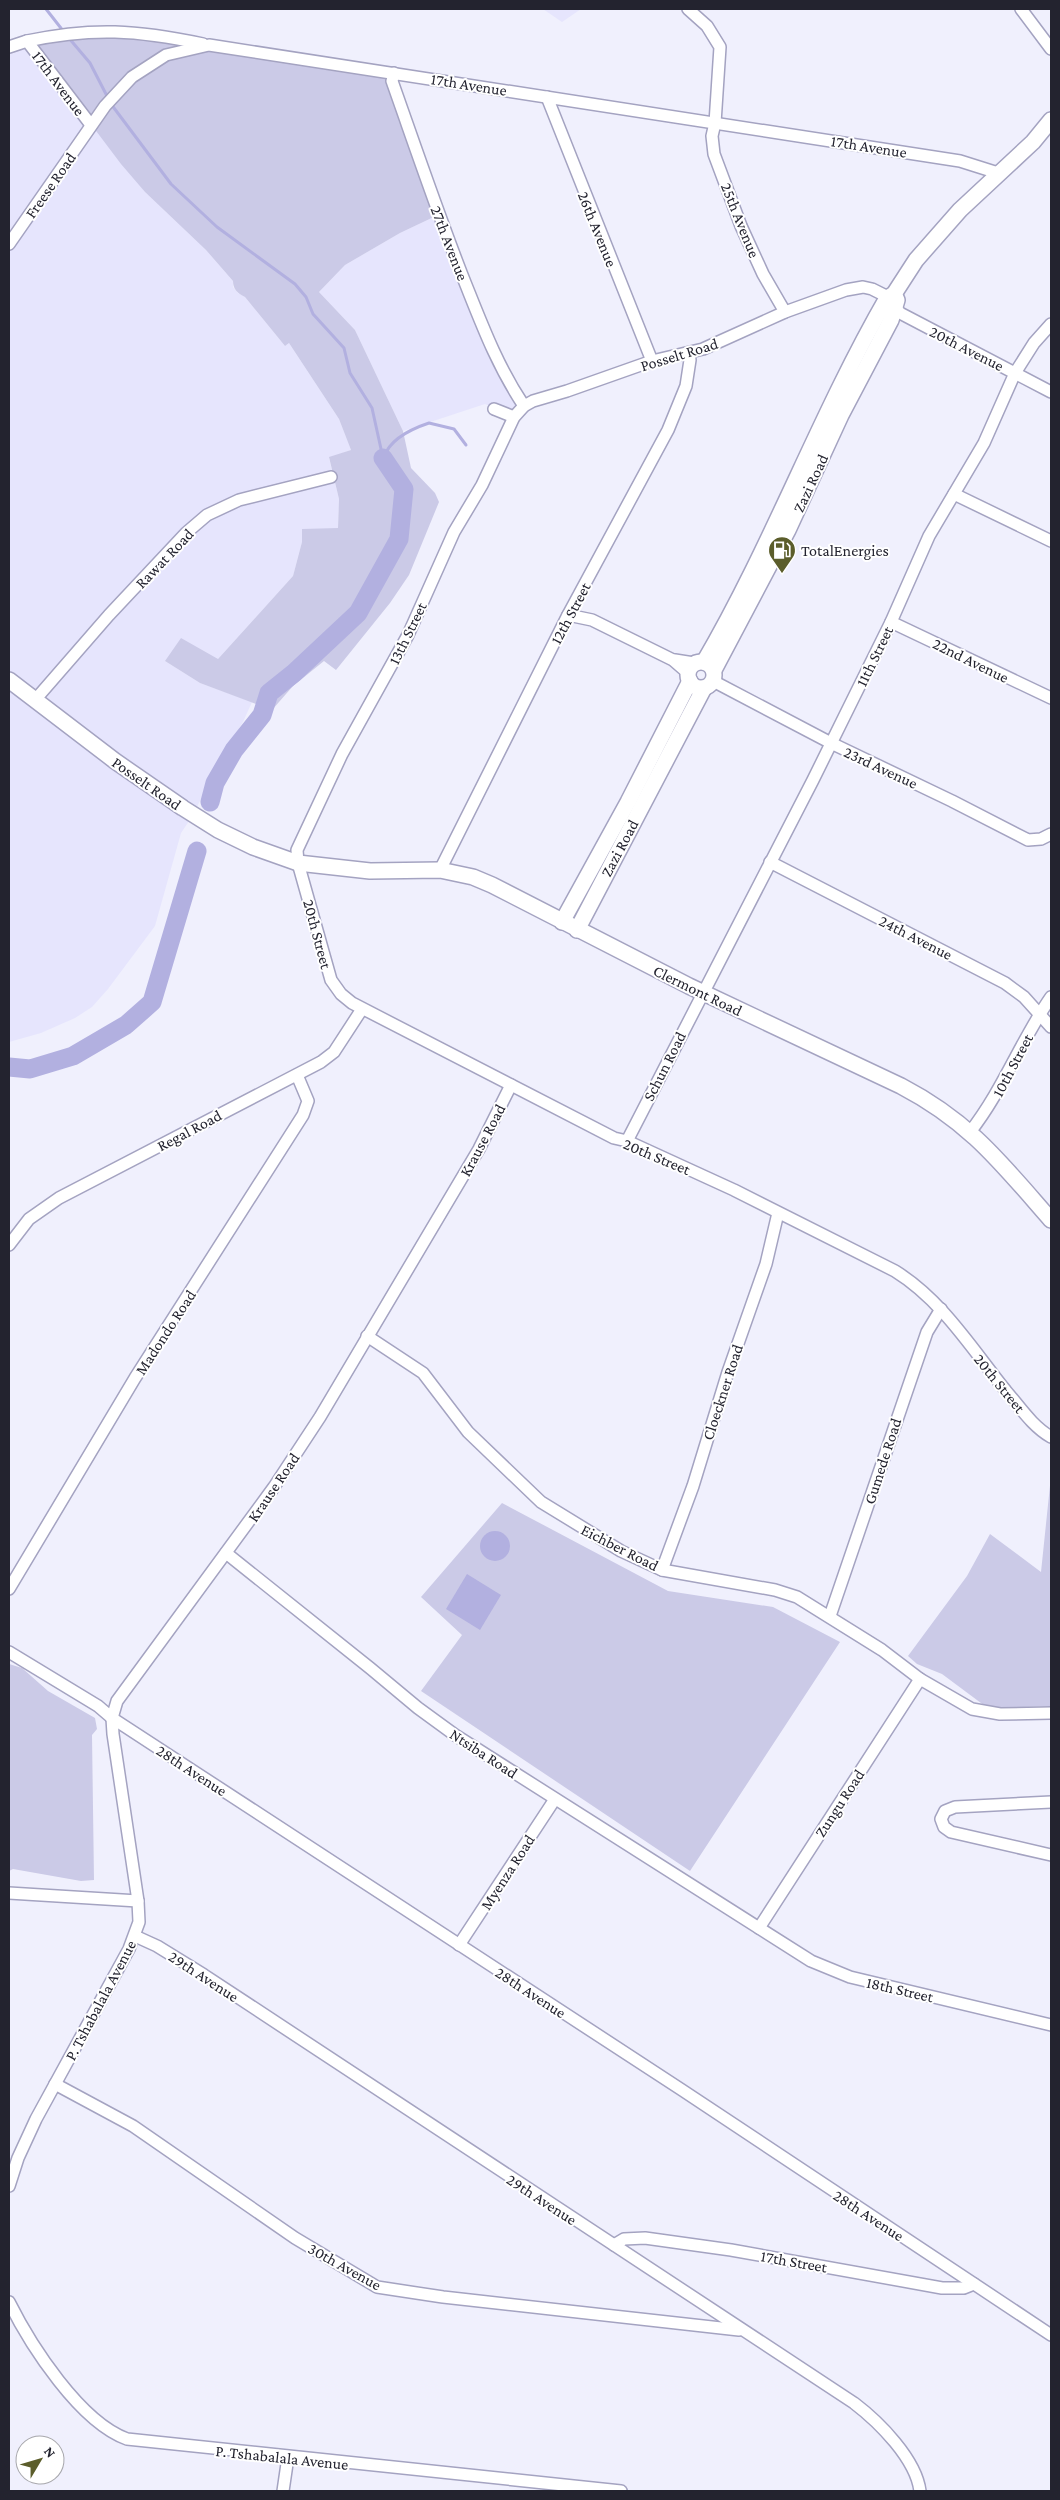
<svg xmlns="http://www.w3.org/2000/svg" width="1060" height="2500" font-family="'Crimson Pro',serif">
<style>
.built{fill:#e6e5fd}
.green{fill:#cbcae7}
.water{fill:#b2b0e0}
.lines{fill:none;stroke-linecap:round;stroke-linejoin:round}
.stream{stroke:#b2b0e0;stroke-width:3}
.river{stroke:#b2b0e0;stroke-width:19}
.street-casing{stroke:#a4a3c1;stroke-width:14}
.secondary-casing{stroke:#a4a3c1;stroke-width:18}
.street{stroke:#fff;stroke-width:11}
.secondary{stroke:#fff;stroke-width:15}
.labels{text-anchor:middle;stroke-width:4;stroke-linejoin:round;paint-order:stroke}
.street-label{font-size:16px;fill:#23232f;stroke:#fff}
.poi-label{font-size:16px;fill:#23232f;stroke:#fff;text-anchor:start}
</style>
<rect width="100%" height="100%" fill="#f0f0fd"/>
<!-- built -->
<g class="built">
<path d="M543 9H581L562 22Z"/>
<path d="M29 42 145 192 206 250 233 281V287L238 293 245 297 285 346 289 343 339 419 351 450 329 458 339 499 338 528 302 542 293 576 218 659 165 661 200 683 252 702 243 722 219 762 193 815 181 833 155 926 108 989 92 1007 75 1018 41 1033 9 1042V48Z"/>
<path d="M438 215 524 406 514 417 485 404 403 431 355 330 319 292 345 265 400 233Z"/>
</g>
<!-- green -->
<g class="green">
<path d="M122 32 393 74 438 215 400 233 345 265 319 292 355 330 403 431 411 468 435 493 439 502 409 575 390 603 336 670 324 661 293 686 272 710 200 683 165 661 181 638 218 659 293 576 302 542V529L338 528 339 499 329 457 351 450 339 419 289 343 285 346 245 297C237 293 233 289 233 281L206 250 145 192 121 164 29 42Z"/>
<path d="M1051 1476V1706L1000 1708 985 1706 942 1674 917 1664 908 1656 967 1576 990 1534 1041 1572Z"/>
<path d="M502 1503 668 1591 773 1607 840 1642 690 1871 421 1691 462 1635 421 1597Z"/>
<path d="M9 1664 22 1668 48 1691 95 1718 97 1729 92 1735 94 1880 81 1881 13 1869 9 1871Z"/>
</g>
<!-- water -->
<g class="water">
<circle cx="495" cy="1546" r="15"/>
<path d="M467 1574 501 1595 480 1630 446 1609Z"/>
</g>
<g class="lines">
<!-- stream -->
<g class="stream">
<path d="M46 9 64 32"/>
<path d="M68 37 90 63 108 98"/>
<path d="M111 104 171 184 217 227 295 284 306 297 313 314 344 348 350 373 372 408 383 458"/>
<path d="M384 457C390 439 411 429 429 423L454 429 466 445"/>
</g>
<!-- river -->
<g class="river">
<path d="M210 802 215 783 234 750 262 715 269 693 294 673 358 613 399 539 404 489 383 458"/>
<path d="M9 1067 30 1069 73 1056 126 1025 152 1002 197 851"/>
</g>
<!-- street casing -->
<g class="street-casing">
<g id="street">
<path d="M688 9 707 26 720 47 715 123 712 136 714 154 741 226 763 274 785 312"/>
<path d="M1021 9 1051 49"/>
<path d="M27 41C93 27 137 30 203 44"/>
<path d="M9 47 27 41 91 125"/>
<path d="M394 73 392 81C415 146 437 211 462 275 481 322 496 364 524 406"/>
<path d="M547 97 652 361"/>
<path d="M9 244 105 106 132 77 166 55 209 45 960 161 998 173"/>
<path d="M1051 392 900 313 884 295 872 289 863 287 846 290 785 312 703 349 652 361 567 391 533 401 524 406 514 417 482 485 454 532 408 635 342 754 297 850 298 863 331 980 341 994 352 1003 614 1138 627 1141 734 1190 895 1271C942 1300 972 1349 1006 1391 1020 1407 1032 1426 1051 1437"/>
<path d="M494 409 514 417"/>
<path d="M954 494 1051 541"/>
<path d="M568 615 592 620 673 660 688 673"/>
<path d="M891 622 1051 698"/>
<path d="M675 660 694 663"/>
<path d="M713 681 831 743 952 801 1028 840 1041 839 1051 834"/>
<path d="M35 700 109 615 186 533 207 515 239 500 331 477"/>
<path d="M770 862 1005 983 1024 997 1051 1027"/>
<path d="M440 870 568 615 668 430 686 386 690 360 689 353"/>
<path d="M970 1132C1003 1090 1021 1040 1051 997"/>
<path d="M627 1141 813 780 891 622 929 536 984 443 1015 373 1034 343 1051 324"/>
<path d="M9 1245 29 1219 59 1198 321 1062 334 1052 362 1009"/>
<path d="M367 1336 423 1373 468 1432 541 1502 621 1551 662 1570 775 1590 797 1597 882 1650 920 1679 972 1709 1000 1714 1051 1713"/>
<path d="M226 1553 370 1668 418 1708 455 1735 811 1961 850 1977 1051 2025"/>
<path d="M662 1570 693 1486 728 1372 766 1264 778 1213"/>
<path d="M9 1589 135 1378 303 1115 308 1101 297 1075"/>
<path d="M830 1616 927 1332 941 1309"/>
<path d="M9 1652 98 1706 112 1718 682 2090 1051 2335"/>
<path d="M1051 1802 955 1807 945 1811 941 1819 944 1827 951 1832 1051 1855"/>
<path d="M9 1893 138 1901"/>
<path d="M759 1928 920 1679"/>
<path d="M135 1936 157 1946 204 1975 854 2403C879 2422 916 2459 920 2491"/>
<path d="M459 1945 555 1799"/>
<path d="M55 2084 133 2126 295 2238 377 2287 443 2297 739 2330"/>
<path d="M9 2186 18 2158 36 2119 129 1949 139 1922 138 1901 113 1734 112 1718 117 1701 274 1487 320 1417 479 1149 511 1085"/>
<path d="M614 2245 624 2239 645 2238 731 2250 942 2288H964L974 2284"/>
<path d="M9 2302C31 2346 80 2422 127 2439L621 2491"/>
<path d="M283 2491 288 2457"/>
</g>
</g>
<!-- secondary casing -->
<g class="secondary-casing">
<g id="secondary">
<circle cx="701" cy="675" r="13"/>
<path d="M704 662C773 544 819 416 887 298L894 294 916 260 960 210 1033 142 1051 120"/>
<path d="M714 670 788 530 841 415 891 320 897 300 894 294"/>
<path d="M9 680 115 761 183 808 218 830 253 847 298 863 370 871 440 870 473 877 492 885 689 986 901 1086C970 1122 1001 1163 1051 1220"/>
<path d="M562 922 628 802 690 681"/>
<path d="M577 930 704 688"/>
</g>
</g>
<!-- street -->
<use href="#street" class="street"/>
<!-- secondary -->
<use href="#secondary" class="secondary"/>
</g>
<!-- icons -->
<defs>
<g id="fuel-pin" transform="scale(1.4375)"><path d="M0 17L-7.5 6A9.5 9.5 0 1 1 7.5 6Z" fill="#5b5d2b" stroke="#fff"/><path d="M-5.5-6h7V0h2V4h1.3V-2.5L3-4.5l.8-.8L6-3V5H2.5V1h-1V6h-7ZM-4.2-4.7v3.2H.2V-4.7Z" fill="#fff"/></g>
</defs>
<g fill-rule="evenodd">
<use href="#fuel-pin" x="782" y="550"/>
</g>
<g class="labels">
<!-- street labels -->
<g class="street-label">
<text transform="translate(59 83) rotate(53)" y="6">17th Avenue</text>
<text transform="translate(469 84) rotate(9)" y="6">17th Avenue</text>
<text transform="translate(869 146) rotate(9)" y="6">17th Avenue</text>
<text transform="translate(50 185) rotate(-55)" y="6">Freese Road</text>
<text transform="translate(741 220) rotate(68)" y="6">25th Avenue</text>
<text transform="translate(598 229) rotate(68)" y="6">26th Avenue</text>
<text transform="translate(450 243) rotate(69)" y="6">27th Avenue</text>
<text transform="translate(967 348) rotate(27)" y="6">20th Avenue</text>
<text transform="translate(679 354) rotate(-17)" y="6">Posselt Road</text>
<text transform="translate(810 483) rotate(-65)" y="6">Zazi Road</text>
<text transform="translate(164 558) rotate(-46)" y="6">Rawat Road</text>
<text transform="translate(570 613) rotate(-62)" y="6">12th Street</text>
<text transform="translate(407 633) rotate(-64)" y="6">13th Street</text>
<text transform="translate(874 656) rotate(-64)" y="6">11th Street</text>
<text transform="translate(971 660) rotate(26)" y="6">22nd Avenue</text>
<text transform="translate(881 767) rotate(25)" y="6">23rd Avenue</text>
<text transform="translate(147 783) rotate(35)" y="6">Posselt Road</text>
<text transform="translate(619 848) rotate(-62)" y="6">Zazi Road</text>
<text transform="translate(318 934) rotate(75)" y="6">20th Street</text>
<text transform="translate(916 937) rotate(27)" y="6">24th Avenue</text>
<text transform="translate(698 990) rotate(26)" y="6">Clermont Road</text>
<text transform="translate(1012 1065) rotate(-62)" y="6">10th Street</text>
<text transform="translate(664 1066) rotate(-63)" y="6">Schun Road</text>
<text transform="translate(189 1130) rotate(-28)" y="6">Regal Road</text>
<text transform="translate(482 1140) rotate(-62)" y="6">Krause Road</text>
<text transform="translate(657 1156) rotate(23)" y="6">20th Street</text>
<text transform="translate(165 1332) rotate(-57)" y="6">Madondo Road</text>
<text transform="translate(1000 1383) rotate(51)" y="6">20th Street</text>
<text transform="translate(722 1392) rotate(-72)" y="6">Cloeckner Road</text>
<text transform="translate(882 1461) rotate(-72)" y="6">Gumede Road</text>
<text transform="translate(273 1487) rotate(-56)" y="6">Krause Road</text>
<text transform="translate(620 1547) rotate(27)" y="6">Eichber Road</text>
<text transform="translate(484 1753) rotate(33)" y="6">Ntsiba Road</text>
<text transform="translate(192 1770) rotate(33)" y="6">28th Avenue</text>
<text transform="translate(839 1803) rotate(-57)" y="6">Zungu Road</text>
<text transform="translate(507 1872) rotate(-57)" y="6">Myenza Road</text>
<text transform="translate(204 1976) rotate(33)" y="6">29th Avenue</text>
<text transform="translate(900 1989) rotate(13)" y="6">18th Street</text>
<text transform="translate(531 1992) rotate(33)" y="6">28th Avenue</text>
<text transform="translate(100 2000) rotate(-62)" y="6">P. Tshabalala Avenue</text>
<text transform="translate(542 2199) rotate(33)" y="6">29th Avenue</text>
<text transform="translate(869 2215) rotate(33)" y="6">28th Avenue</text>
<text transform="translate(794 2261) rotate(10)" y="6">17th Street</text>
<text transform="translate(345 2266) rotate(29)" y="6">30th Avenue</text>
<text transform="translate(282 2457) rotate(6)" y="6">P. Tshabalala Avenue</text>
</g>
<!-- poi labels -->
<g class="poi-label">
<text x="801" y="556">TotalEnergies</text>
</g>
</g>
<!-- border -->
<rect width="1060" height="2500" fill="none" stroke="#23232f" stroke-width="20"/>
<!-- north arrow -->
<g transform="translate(40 2460) rotate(52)"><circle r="24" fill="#ffffff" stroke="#a7a7ac"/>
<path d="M0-4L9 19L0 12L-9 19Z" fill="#5b5d2b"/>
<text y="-8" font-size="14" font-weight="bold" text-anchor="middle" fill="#23232f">N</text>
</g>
</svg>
